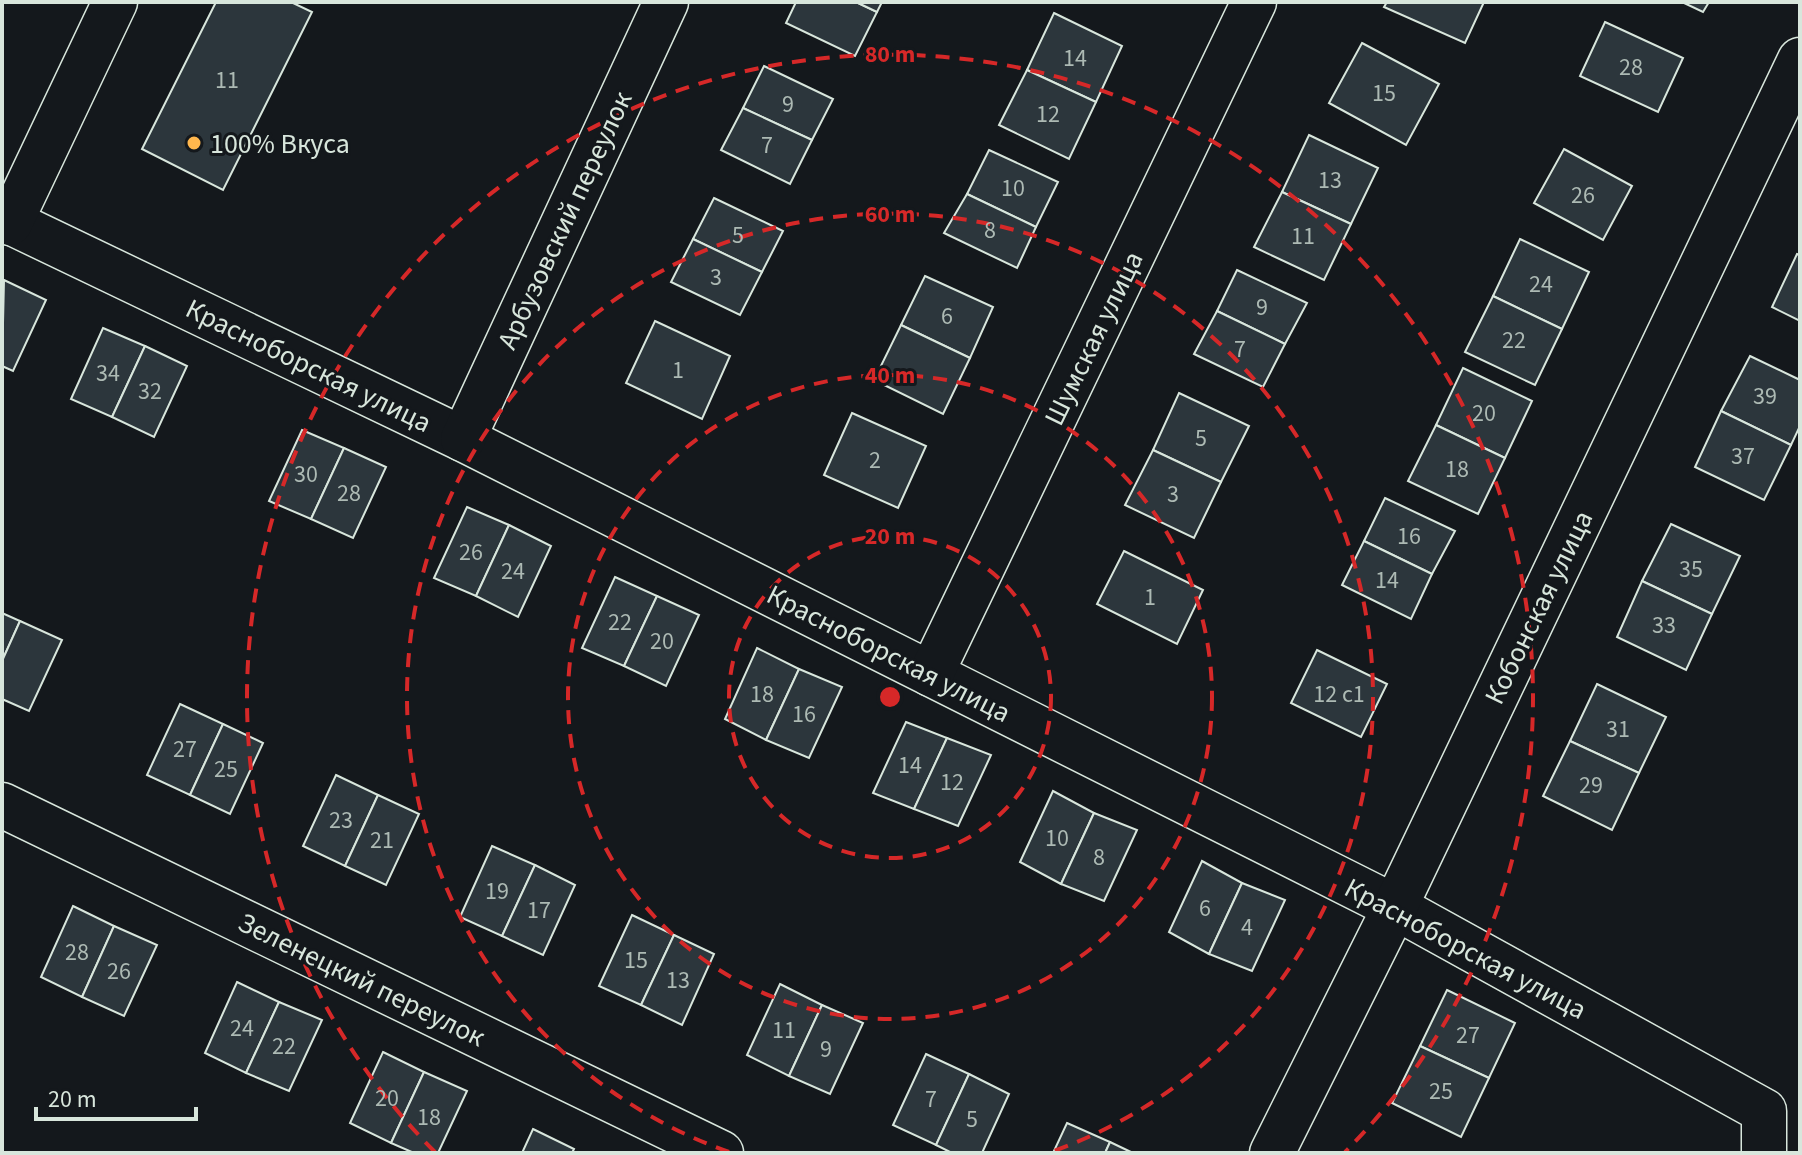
<svg xmlns="http://www.w3.org/2000/svg" width="1802" height="1155" font-family="'Source Sans 3',sans-serif">
<style>
.building{fill:#2c363c;stroke:#d8e6dc;stroke-width:2}
.lines{fill:none;stroke-linecap:round;stroke-linejoin:round}
.minor-casing{stroke:#d8e6dc;stroke-width:47}
.minor{stroke:#14181c;stroke-width:44}
.ring{fill:none;stroke:#d62828;stroke-width:4;stroke-dasharray:14 10}
.poi-dot{fill:#ffb74d;stroke:#14181c;stroke-width:3}
.labels{text-anchor:middle;stroke-width:6;stroke-linejoin:round;paint-order:stroke}
.number-label{font-size:24px;fill:#adbab4}
.poi-label{font-size:28px;fill:#d8e6dc;stroke:#14181c;text-anchor:start}
.street-label{font-size:28px;fill:#d8e6dc;stroke:#14181c}
.centre{fill:#d62828;stroke:#14181c;stroke-width:4}
.ring-label{font-size:24px;text-anchor:middle;font-weight:bold;fill:#d62828;stroke:#14181c;stroke-width:6;stroke-linejoin:round;paint-order:stroke}
</style>
<rect width="100%" height="100%" fill="#14181c"/>
<!-- building -->
<g class="building">
<path d="M216 2H291L312 12 223 190 142 149Z"/>
<path d="M796 2H856L877 12 855 56 786 23Z"/>
<path d="M856 2H882L877 12Z"/>
<path d="M1387 2H1484L1465 43 1384 7Z"/>
<path d="M1682 2H1709L1703 12Z"/>
<path d="M1054 13 1122 46 1096 102 1027 70Z"/>
<path d="M1605 22 1683 58 1658 112 1580 76Z"/>
<path d="M1362 43 1439 84 1406 145 1329 103Z"/>
<path d="M764 66 833 99 812 140 743 108Z"/>
<path d="M1027 70 1096 102 1069 159 999 125Z"/>
<path d="M743 108 812 140 790 184 721 150Z"/>
<path d="M1309 135 1378 168 1351 224 1282 192Z"/>
<path d="M1564 149 1632 186 1603 240 1534 203Z"/>
<path d="M989 150 1058 182 1036 227 967 194Z"/>
<path d="M1282 192 1351 224 1324 280 1254 247Z"/>
<path d="M967 194 1036 227 1017 268 944 233Z"/>
<path d="M714 198 783 231 762 272 693 239Z"/>
<path d="M693 239 762 272 740 315 671 282Z"/>
<path d="M1520 239 1589 272 1562 329 1493 296Z"/>
<path d="M1797 254 1800 255V321L1772 307Z"/>
<path d="M1237 270 1307 303 1285 344 1217 311Z"/>
<path d="M925 276 993 307 970 358 901 325Z"/>
<path d="M4 280 46 300 13 371 2 366Z"/>
<path d="M1493 296 1562 329 1535 385 1465 352Z"/>
<path d="M1217 311 1285 344 1263 387 1194 354Z"/>
<path d="M655 321 730 356 702 419 626 383Z"/>
<path d="M901 325 970 358 943 414 874 380Z"/>
<path d="M103 328 145 346 112 417 71 399Z"/>
<path d="M145 346 187 366 154 437 112 417Z"/>
<path d="M1750 356 1800 380V426L1791 445 1721 411Z"/>
<path d="M1463 368 1532 401 1505 458 1436 425Z"/>
<path d="M1179 393 1249 426 1221 482 1153 450Z"/>
<path d="M1721 411 1791 445 1764 500 1695 467Z"/>
<path d="M852 413 926 446 898 508 824 475Z"/>
<path d="M1436 425 1505 458 1478 514 1408 481Z"/>
<path d="M302 430 344 448 311 519 269 501Z"/>
<path d="M344 448 386 467 353 538 311 519Z"/>
<path d="M1153 450 1221 482 1194 538 1125 505Z"/>
<path d="M1385 498 1455 531 1432 574 1364 541Z"/>
<path d="M467 507 509 525 476 596 434 578Z"/>
<path d="M1671 524 1740 556 1712 614 1642 581Z"/>
<path d="M509 525 551 546 518 617 476 596Z"/>
<path d="M1364 541 1432 574 1411 619 1342 585Z"/>
<path d="M1124 551 1203 590 1177 644 1097 604Z"/>
<path d="M615 577 657 596 624 666 582 648Z"/>
<path d="M1642 581 1712 614 1686 670 1617 637Z"/>
<path d="M657 596 699 615 666 686 624 666Z"/>
<path d="M2 613 20 621 2 661Z"/>
<path d="M20 621 62 640 29 711 2 699V661Z"/>
<path d="M757 648 799 669 766 740 725 719Z"/>
<path d="M1317 650 1387 684 1361 737 1291 703Z"/>
<path d="M799 669 842 687 809 758 766 740Z"/>
<path d="M1597 684 1666 717 1639 773 1570 741Z"/>
<path d="M180 704 223 724 190 795 147 775Z"/>
<path d="M906 722 947 738 914 809 873 793Z"/>
<path d="M223 724 263 743 230 814 190 795Z"/>
<path d="M947 738 991 755 958 826 914 809Z"/>
<path d="M1570 741 1639 773 1612 830 1543 796Z"/>
<path d="M336 775 378 795 345 866 303 846Z"/>
<path d="M1053 791 1094 813 1061 884 1020 862Z"/>
<path d="M378 795 419 814 386 885 345 866Z"/>
<path d="M1094 813 1137 830 1104 901 1061 884Z"/>
<path d="M492 846 535 865 502 936 460 917Z"/>
<path d="M1202 861 1242 883 1209 954 1169 932Z"/>
<path d="M535 865 575 885 543 955 502 936Z"/>
<path d="M1242 883 1285 900 1252 971 1209 954Z"/>
<path d="M73 906 114 926 82 997 41 977Z"/>
<path d="M632 915 674 935 641 1005 599 986Z"/>
<path d="M114 926 157 945 124 1016 82 997Z"/>
<path d="M674 935 714 954 682 1025 641 1005Z"/>
<path d="M237 982 279 1002 246 1073 205 1053Z"/>
<path d="M780 984 822 1005 789 1076 747 1055Z"/>
<path d="M1447 990 1515 1023 1489 1078 1420 1046Z"/>
<path d="M279 1002 322 1020 289 1091 246 1073Z"/>
<path d="M822 1005 863 1023 830 1094 789 1076Z"/>
<path d="M1420 1046 1489 1078 1461 1137 1392 1103Z"/>
<path d="M383 1052 424 1072 391 1143 350 1123Z"/>
<path d="M926 1054 969 1074 936 1145 893 1125Z"/>
<path d="M424 1072 467 1091 438 1153H414L391 1143Z"/>
<path d="M969 1074 1009 1094 982 1153H952L936 1145Z"/>
<path d="M1067 1123 1110 1142 1105 1153H1053Z"/>
<path d="M533 1129 574 1149 572 1153H522Z"/>
<path d="M1110 1142 1133 1153H1105Z"/>
</g>
<g class="lines">
<!-- minor casing -->
<g class="minor-casing">
<g id="minor">
<path d="M2 218 463 439 1395 907 1764 1111V1153"/>
<path d="M10 223 115 2"/>
<path d="M463 439 666 2"/>
<path d="M931 674 1254 2"/>
<path d="M2 805 721 1153"/>
<path d="M1272 1153 1395 907 1800 60"/>
</g>
</g>
<!-- minor -->
<use href="#minor" class="minor"/>
</g>
<!-- distance rings -->
<g class="ring">
<circle cx="890" cy="697" r="161"/>
<circle cx="890" cy="697" r="322"/>
<path d="M729 1152A483 483 0 1 1 1051 1152"/>
<path d="M435 1152A643 643 0 1 1 1345 1152"/>
</g>
<!-- markers -->
<circle class="poi-dot" cx="194" cy="143" r="8"/>
<g class="labels">
<!-- number labels -->
<g class="number-label">
<text x="1075" y="66">14</text>
<text x="1631" y="75">28</text>
<text x="227" y="88">11</text>
<text x="1384" y="101">15</text>
<text x="788" y="112">9</text>
<text x="1048" y="122">12</text>
<text x="767" y="153">7</text>
<text x="1330" y="188">13</text>
<text x="1013" y="196">10</text>
<text x="1583" y="203">26</text>
<text x="990" y="238">8</text>
<text x="738" y="243">5</text>
<text x="1303" y="244">11</text>
<text x="716" y="285">3</text>
<text x="1541" y="292">24</text>
<text x="1262" y="315">9</text>
<text x="947" y="324">6</text>
<text x="1514" y="348">22</text>
<text x="1240" y="357">7</text>
<text x="678" y="378">1</text>
<text x="108" y="381">34</text>
<text x="150" y="399">32</text>
<text x="1765" y="404">39</text>
<text x="1484" y="421">20</text>
<text x="1201" y="446">5</text>
<text x="1743" y="464">37</text>
<text x="875" y="468">2</text>
<text x="1457" y="477">18</text>
<text x="306" y="482">30</text>
<text x="349" y="501">28</text>
<text x="1173" y="502">3</text>
<text x="1409" y="544">16</text>
<text x="471" y="560">26</text>
<text x="1691" y="577">35</text>
<text x="513" y="579">24</text>
<text x="1387" y="588">14</text>
<text x="1150" y="605">1</text>
<text x="620" y="630">22</text>
<text x="1664" y="633">33</text>
<text x="662" y="649">20</text>
<text x="762" y="702">18</text>
<text x="1339" y="702">12 с1</text>
<text x="804" y="722">16</text>
<text x="1618" y="737">31</text>
<text x="185" y="757">27</text>
<text x="910" y="773">14</text>
<text x="226" y="777">25</text>
<text x="952" y="790">12</text>
<text x="1591" y="793">29</text>
<text x="341" y="828">23</text>
<text x="1057" y="846">10</text>
<text x="382" y="848">21</text>
<text x="1099" y="865">8</text>
<text x="497" y="899">19</text>
<text x="1205" y="916">6</text>
<text x="539" y="918">17</text>
<text x="1247" y="935">4</text>
<text x="77" y="960">28</text>
<text x="636" y="968">15</text>
<text x="119" y="979">26</text>
<text x="678" y="988">13</text>
<text x="242" y="1036">24</text>
<text x="784" y="1038">11</text>
<text x="1468" y="1043">27</text>
<text x="284" y="1054">22</text>
<text x="826" y="1057">9</text>
<text x="1441" y="1099">25</text>
<text x="387" y="1106">20</text>
<text x="931" y="1107">7</text>
<text x="429" y="1125">18</text>
<text x="972" y="1127">5</text>
</g>
<!-- poi labels -->
<g class="poi-label">
<text x="210" y="153">100% Вкуса</text>
</g>
<!-- street labels -->
<g class="street-label">
<text transform="translate(564 220) rotate(-65)" y="10">Арбузовский переулок</text>
<text transform="translate(1093 338) rotate(-64)" y="10">Шумская улица</text>
<text transform="translate(309 365) rotate(26)" y="10">Красноборская улица</text>
<text transform="translate(1538 607) rotate(-64)" y="10">Кобонская улица</text>
<text transform="translate(889 653) rotate(27)" y="10">Красноборская улица</text>
<text transform="translate(1466 948) rotate(28)" y="10">Красноборская улица</text>
<text transform="translate(362 979) rotate(26)" y="10">Зеленецкий переулок</text>
</g>
</g>
<circle cx="890" cy="697" r="12" class="centre"/>
<g class="ring-label">
<text x="890" y="62">80 m</text>
<text x="890" y="222">60 m</text>
<text x="890" y="383">40 m</text>
<text x="890" y="544">20 m</text>
</g>
<!-- border -->
<rect width="1802" height="1155" fill="none" stroke="#d8e6dc" stroke-width="8"/>
<!-- scale -->
<path d="M36 1107v12h160v-12" fill="none" stroke="#d8e6dc" stroke-width="4"/>
<text x="48" y="1107" font-size="24" fill="#d8e6dc" stroke="#14181c" stroke-width="6" paint-order="stroke">20 m</text>
</svg>
